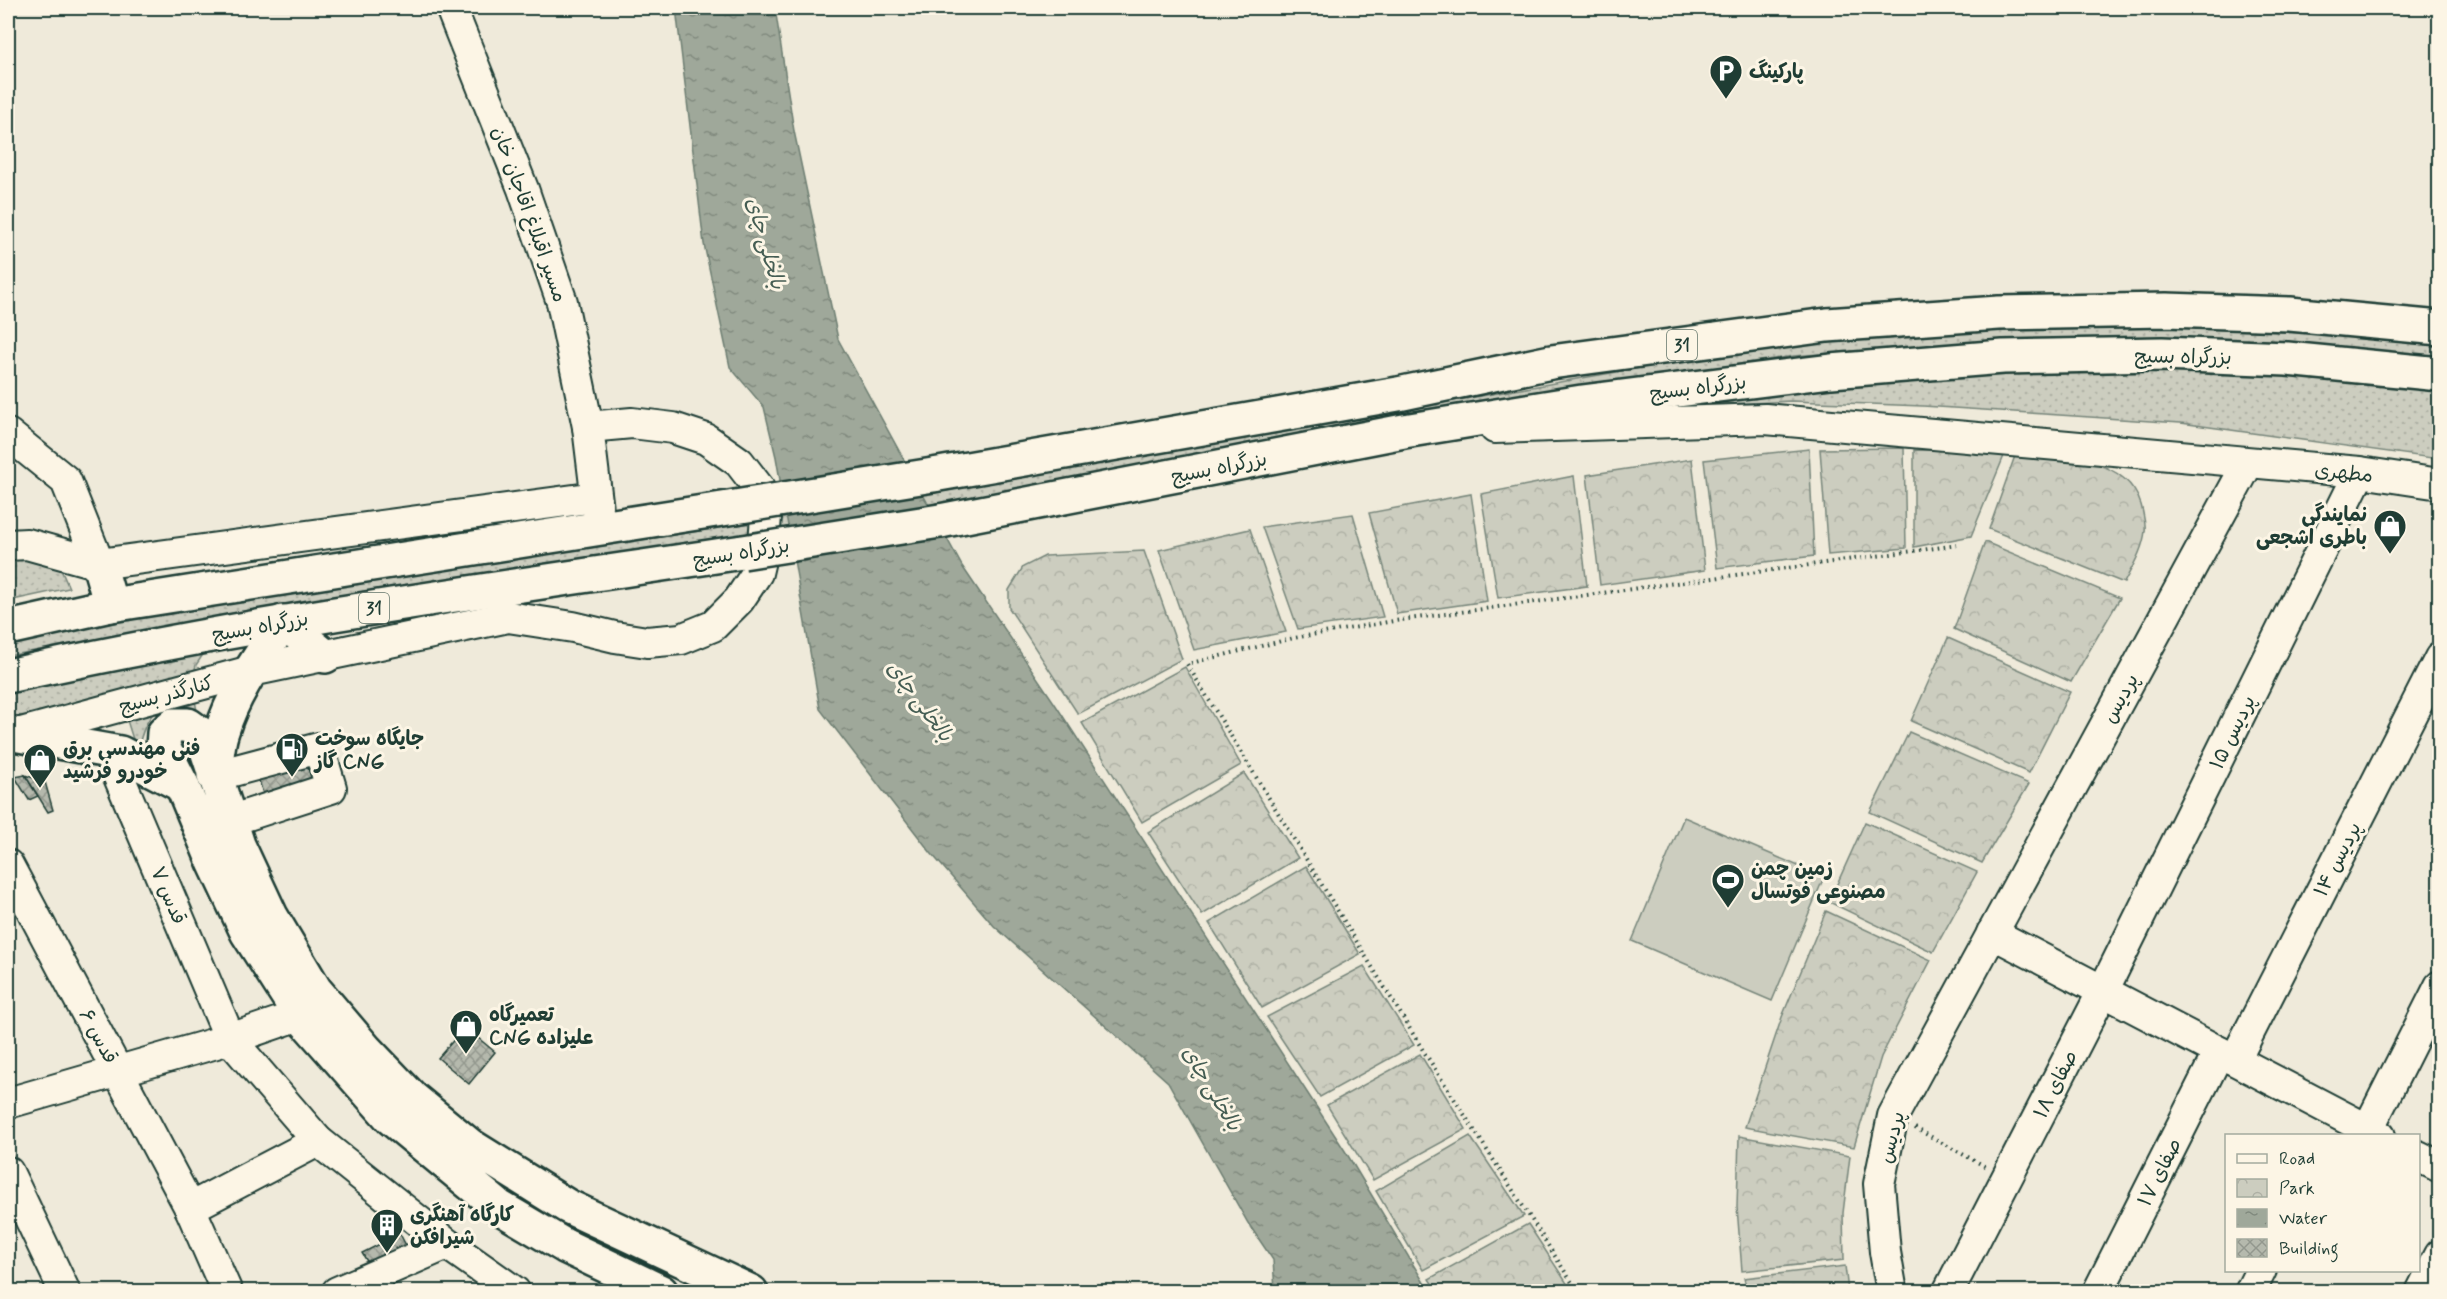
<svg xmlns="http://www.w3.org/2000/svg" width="2447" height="1299" font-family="Mynerve,'Playpen Sans Arabic',sans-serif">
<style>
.grass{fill:url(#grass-dots);stroke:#76857a;stroke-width:1.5}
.park{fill:url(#park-crowns);stroke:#76857a;stroke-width:1.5}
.pitch{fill:#cccdbf;stroke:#76857a;stroke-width:1.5}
.water{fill:url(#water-ripples);stroke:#6c7d71;stroke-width:1.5}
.building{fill:url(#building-cross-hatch);stroke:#1f3d34;stroke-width:1.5}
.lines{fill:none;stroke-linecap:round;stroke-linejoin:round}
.minor-casing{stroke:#1f3d34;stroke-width:34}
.major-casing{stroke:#1f3d34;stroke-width:38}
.highway-casing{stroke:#1f3d34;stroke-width:38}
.path{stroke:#1f3d34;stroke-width:4;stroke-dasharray:1.5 4.5;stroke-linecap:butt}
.minor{stroke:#fcf5e5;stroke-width:30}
.major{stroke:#fcf5e5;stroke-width:33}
.highway{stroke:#fcf5e5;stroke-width:33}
.highway-bridge-casing{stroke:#1f3d34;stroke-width:38;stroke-linecap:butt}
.highway-bridge{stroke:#fcf5e5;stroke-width:33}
.labels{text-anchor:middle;stroke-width:6;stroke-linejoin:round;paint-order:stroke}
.shield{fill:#fcf5e5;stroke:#617469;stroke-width:1.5}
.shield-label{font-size:18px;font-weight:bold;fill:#1f3d34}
.poi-label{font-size:20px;font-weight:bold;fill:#1f3d34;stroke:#fcf5e5;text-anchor:start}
.street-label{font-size:20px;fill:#1f3d34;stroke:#fcf5e5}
.water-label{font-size:21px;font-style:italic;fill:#455d53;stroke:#fcf5e5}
</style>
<defs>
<pattern id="grass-dots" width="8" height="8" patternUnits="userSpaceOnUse" patternTransform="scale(1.5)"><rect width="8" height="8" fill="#cccdbf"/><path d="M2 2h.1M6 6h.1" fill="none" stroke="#afb1a5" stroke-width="1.8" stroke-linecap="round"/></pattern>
<pattern id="park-crowns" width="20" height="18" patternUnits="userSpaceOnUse" patternTransform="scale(1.5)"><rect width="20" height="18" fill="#cccdbf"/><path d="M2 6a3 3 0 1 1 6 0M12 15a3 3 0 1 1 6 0" fill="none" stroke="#afb1a5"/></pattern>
<pattern id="water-ripples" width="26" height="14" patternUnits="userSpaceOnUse" patternTransform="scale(1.5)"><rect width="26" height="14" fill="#9fa89a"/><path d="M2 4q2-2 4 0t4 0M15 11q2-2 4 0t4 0" fill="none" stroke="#818a7e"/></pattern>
<pattern id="building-cross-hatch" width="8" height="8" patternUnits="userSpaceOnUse" patternTransform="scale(1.5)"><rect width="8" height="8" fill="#b5b9ad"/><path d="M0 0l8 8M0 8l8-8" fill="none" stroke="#93988e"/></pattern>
</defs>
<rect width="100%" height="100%" fill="#efeada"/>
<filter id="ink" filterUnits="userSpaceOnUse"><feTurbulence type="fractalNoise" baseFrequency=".0167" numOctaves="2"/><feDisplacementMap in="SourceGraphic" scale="12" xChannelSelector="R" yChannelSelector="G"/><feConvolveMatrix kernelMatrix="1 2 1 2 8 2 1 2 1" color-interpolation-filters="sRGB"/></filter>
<g filter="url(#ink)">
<!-- grass -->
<g class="grass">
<path d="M2071 327C2194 327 2317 330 2439 346V358L2312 345 2168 338 2069 339 1975 342 1794 356 1627 381 890 513 436 584 229 614 8 656V642C317 584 630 546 940 492 1126 459 1312 425 1498 393 1595 376 1691 358 1789 346 1883 335 1977 332 2071 327Z"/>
<path d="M2182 368 2348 378 2439 389V459L2181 423 1923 406 1791 401 1634 409 1931 375Z"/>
<path d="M8 555 50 559 62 572 69 588 8 601Z"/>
<path d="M206 650 196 665 194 673 43 715 8 716V692Z"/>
<path d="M194 695 197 711C156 696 146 715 137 752L125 714Z"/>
</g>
<!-- park -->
<g class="park">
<path d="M1904 448 1906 548 1828 555 1820 449Z"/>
<path d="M1809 449 1814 556 1717 568 1704 460Z"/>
<path d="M1914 450 2006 451 1971 536 1914 547Z"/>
<path d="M2016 453C2062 457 2133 455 2143 513 2144 519 2146 526 2145 531 2143 550 2132 567 2124 583L1989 529Z"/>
<path d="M1692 459 1705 570 1600 585 1587 475Z"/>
<path d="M1574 476 1587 586 1498 598 1481 494Z"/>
<path d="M1471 494 1487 601 1397 614 1369 513Z"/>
<path d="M1353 514 1383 617 1298 629 1262 527Z"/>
<path d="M1250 529 1286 632 1194 650 1159 550Z"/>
<path d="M1985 542 2120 598 2071 682 1954 629Z"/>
<path d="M1144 551 1182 659 1078 714 1009 608V590L1023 567 1045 556Z"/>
<path d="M1948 638 2070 692 2029 773 1911 721Z"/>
<path d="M1185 667 1241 765 1142 822 1082 723Z"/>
<path d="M1909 732 2029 784 1982 863 1870 812Z"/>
<path d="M1244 773 1298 858 1202 915 1148 832Z"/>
<path d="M1865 822 1977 872 1933 952 1829 902Z"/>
<path d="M1306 866 1360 954 1262 1008 1209 923Z"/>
<path d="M1826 911 1931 960 1881 1057 1854 1147 1745 1127 1782 1017Z"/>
<path d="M1364 966 1414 1045 1320 1097 1267 1017Z"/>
<path d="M1420 1054 1466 1129 1373 1180 1327 1105Z"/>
<path d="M1470 1136 1524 1216 1423 1270 1376 1191Z"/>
<path d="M1739 1136 1850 1156 1843 1213 1844 1260 1742 1271 1737 1207Z"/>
<path d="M1528 1224 1572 1291H1437L1429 1279Z"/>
<path d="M1845 1266 1848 1291H1747L1744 1278Z"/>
</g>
<!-- pitch -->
<path class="pitch" d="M1684 817 1824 877 1772 1001 1632 941Z"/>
<!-- water -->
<path class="water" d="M676 8H775L794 131 838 339 962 566 1055 704 1347 1154 1429 1291H1275L1273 1260 1248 1223 1168 1082 994 926 931 853 820 709 776 457 764 407 730 367 704 244Z"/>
<!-- building -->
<g class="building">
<path d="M319 760 325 780 264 797 258 777Z"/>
<path d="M25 775 38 796 29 800 15 777Z"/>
<path d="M25 775 45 782 53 810 48 812Z"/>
<path d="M465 1027 495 1052 469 1084 438 1058Z"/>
<path d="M400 1234 411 1255 374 1273 362 1253Z"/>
</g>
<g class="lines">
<!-- minor casing -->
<g class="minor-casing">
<g id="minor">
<path d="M451 8 523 189 562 302 588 427 599 518"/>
<path d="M1495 428 1765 419 2360 472 2440 484"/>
<path d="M8 434 66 481 99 564"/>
<path d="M8 545 27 544 99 564 596 497"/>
<path d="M14 735 251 671 508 617 573 627 615 637 647 642 681 639 713 626 739 600 757 573 764 543 766 516 759 488 739 462 706 439 673 428 632 423 588 427"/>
<path d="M108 751 230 1039 318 1141 447 1244 515 1292"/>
<path d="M214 776 319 748 331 788 229 821"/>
<path d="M8 865 190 1208 227 1292"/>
<path d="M1992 933 2380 1136"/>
<path d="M2235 1060 2440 658"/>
<path d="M8 1103 230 1039 300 1015"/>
<path d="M2368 1129 2440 986"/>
<path d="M2418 1156 2440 1167"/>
<path d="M8 1172 65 1292"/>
<path d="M190 1208 318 1141"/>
<path d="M337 1292 447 1244"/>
<path d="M1892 1292 1885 1252 1879 1184 1893 1116 2248 463"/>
<path d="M1948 1292 2103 991 2360 472"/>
<path d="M2098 1292 2219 1052"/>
<path d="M2250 1292 2261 1270"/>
<path d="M2421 1292 2440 1255"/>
</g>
</g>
<!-- major casing -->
<g class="major-casing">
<path id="major" d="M661 1292 565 1246 499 1207 391 1118 300 1015 247 932 214 862 182 785 163 747 164 733 173 725H188L202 735 238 845 271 916 315 990 366 1050 412 1098 469 1145 567 1206 751 1292"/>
</g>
<!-- highway casing -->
<g class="highway-casing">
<g id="highway">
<path d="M933 475 1398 394 1551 362 1827 325 1999 313 2166 310 2290 314 2440 328"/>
<path d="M940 521 1404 431 1582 402 1831 371 2003 357 2162 354 2287 359 2440 374"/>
<path d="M99 564 111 605"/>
<path d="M8 628 111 605 735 507"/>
<path d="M8 676C250 622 497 589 743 552"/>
<path d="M8 733 120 753 182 785"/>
<path d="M214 776C217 762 217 745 222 731 234 691 260 657 283 622L325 656"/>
</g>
</g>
<!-- path -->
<g class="path">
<path d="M1915 1128 1988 1168"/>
<path d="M1578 1292 1421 1047 1187 664 1294 638 1394 621 1958 545"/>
</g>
<!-- minor -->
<use href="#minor" class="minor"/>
<!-- major -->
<use href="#major" class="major"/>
<!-- highway -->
<use href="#highway" class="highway"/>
<!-- highway-bridge casing -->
<g class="highway-bridge-casing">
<g id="highway-bridge">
<path d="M735 507 933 475"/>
<path d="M743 552 940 521"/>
</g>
</g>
<!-- highway-bridge -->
<use href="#highway-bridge" class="highway-bridge"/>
</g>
</g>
<!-- icons -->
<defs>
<g id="parking-pin" transform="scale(1.725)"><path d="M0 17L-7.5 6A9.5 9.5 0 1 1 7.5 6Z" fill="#1f3d34" stroke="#fcf5e5"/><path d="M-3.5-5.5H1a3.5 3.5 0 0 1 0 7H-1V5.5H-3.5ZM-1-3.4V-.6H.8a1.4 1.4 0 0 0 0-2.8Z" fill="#fff"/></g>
<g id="shop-pin" transform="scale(1.725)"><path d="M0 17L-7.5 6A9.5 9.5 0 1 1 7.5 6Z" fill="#1f3d34" stroke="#fcf5e5"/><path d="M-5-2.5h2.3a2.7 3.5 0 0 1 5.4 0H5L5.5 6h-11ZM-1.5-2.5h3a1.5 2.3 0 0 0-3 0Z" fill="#fff"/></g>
<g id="fuel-pin" transform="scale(1.725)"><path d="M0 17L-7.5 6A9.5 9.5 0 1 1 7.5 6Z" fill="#1f3d34" stroke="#fcf5e5"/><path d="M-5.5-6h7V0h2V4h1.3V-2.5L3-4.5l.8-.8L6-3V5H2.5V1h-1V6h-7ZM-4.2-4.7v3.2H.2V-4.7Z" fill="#fff"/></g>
<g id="stadium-pin" transform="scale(1.725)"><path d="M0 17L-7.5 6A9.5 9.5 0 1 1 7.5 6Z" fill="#1f3d34" stroke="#fcf5e5"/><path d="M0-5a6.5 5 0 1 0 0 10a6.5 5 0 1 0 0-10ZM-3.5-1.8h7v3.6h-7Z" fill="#fff"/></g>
<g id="building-pin" transform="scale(1.725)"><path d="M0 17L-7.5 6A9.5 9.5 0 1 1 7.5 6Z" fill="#1f3d34" stroke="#fcf5e5"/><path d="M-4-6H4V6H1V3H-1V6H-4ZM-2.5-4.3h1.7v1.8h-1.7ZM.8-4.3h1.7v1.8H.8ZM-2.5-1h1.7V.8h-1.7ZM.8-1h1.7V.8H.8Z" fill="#fff"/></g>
</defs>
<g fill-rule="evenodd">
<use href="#parking-pin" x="1726" y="71"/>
<use href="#shop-pin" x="2390" y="526"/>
<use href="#fuel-pin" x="292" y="749"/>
<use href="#shop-pin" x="40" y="760"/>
<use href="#stadium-pin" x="1728" y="880"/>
<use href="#shop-pin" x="466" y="1026"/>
<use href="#building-pin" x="387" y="1225"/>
</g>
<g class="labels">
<!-- shield labels -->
<g class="shield">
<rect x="1667" y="330" width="30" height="30" rx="4.5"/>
<rect x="359" y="593" width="30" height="30" rx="4.5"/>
</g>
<g class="shield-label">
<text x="1682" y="351">31</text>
<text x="374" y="614">31</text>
</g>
<!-- poi labels -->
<g class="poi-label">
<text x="1749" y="78">پارکینگ</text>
<text x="2367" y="521" text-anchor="end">نمایندگی<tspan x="2367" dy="23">باطری اشجعی</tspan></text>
<text x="315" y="745">جایگاه سوخت<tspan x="315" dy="23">گاز CNG</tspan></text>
<text x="63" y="755">فنی مهندسی برق<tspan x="63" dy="23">خودرو فرشید</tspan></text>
<text x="1751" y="875">زمین چمن<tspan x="1751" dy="23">مصنوعی فوتسال</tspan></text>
<text x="489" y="1021">تعمیرگاه<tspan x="489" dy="23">CNG علیزاده</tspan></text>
<text x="410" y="1221">کارگاه آهنگری<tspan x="410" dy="23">شیرافکن</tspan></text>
</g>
<!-- street labels -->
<g class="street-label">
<text transform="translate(530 214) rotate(70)" y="7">مسیر اقبلاغ اقاجان خان</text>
<text transform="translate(2183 356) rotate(1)" y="7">بزرگراه بسیج</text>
<text transform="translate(1698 387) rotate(-7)" y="7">بزرگراه بسیج</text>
<text transform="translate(1219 467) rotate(-11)" y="7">بزرگراه بسیج</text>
<text transform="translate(2344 472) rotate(6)" y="7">مطهری</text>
<text transform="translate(741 552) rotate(-9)" y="7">بزرگراه بسیج</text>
<text transform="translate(260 626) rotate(-10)" y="7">بزرگراه بسیج</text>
<text transform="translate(166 694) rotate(-15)" y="7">کنارگذر بسیج</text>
<text transform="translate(2120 698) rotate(-61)" y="7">پردیس</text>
<text transform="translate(2232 732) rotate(-64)" y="7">پردیس ۱۵</text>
<text transform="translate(2337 859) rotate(-63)" y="7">پردیس ۱۴</text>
<text transform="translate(169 895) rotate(67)" y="7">قدس ۷</text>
<text transform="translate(99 1036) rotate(62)" y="7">قدس ۶</text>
<text transform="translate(2055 1084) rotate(-63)" y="7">صفای ۱۸</text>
<text transform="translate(1891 1137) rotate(-75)" y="7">پردیس</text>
<text transform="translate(2159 1172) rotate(-63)" y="7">صفای ۱۷</text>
</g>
<!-- water labels -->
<g class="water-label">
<text transform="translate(766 243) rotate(74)" y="7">بالخلی چای</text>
<text transform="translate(920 701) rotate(53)" y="7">بالخلی چای</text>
<text transform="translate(1212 1088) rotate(59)" y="7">بالخلی چای</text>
</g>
</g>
<!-- margin -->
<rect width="2447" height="1299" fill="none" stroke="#fcf5e5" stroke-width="30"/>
<rect x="15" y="15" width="2417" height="1269" fill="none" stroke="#1f3d34" stroke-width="2" filter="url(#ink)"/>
<!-- legend -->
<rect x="2225" y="1134" width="195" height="138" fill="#fcf5e5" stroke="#a4ab9e" stroke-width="1.5"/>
<rect x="2237" y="1154" width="30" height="9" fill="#fcf5e5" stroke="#a4ab9e" stroke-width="1.5"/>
<text x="2279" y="1164" font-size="18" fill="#1f3d34">Road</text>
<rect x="2237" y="1179" width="30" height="18" fill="url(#park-crowns)" stroke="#a4ab9e" stroke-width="1.5"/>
<text x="2279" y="1194" font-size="18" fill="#1f3d34">Park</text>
<rect x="2237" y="1209" width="30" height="18" fill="url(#water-ripples)" stroke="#a4ab9e" stroke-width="1.5"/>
<text x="2279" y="1224" font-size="18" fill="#1f3d34">Water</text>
<rect x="2237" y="1239" width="30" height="18" fill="url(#building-cross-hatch)" stroke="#a4ab9e" stroke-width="1.5"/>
<text x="2279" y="1254" font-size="18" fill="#1f3d34">Building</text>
</svg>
